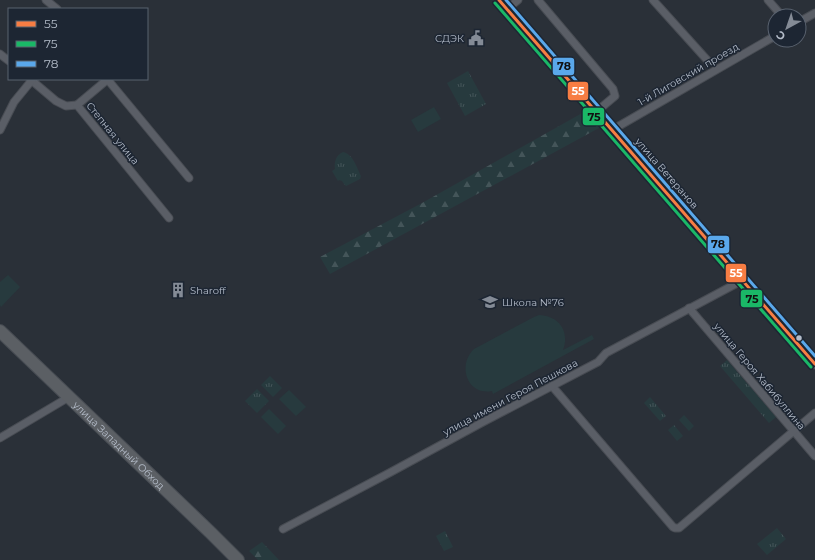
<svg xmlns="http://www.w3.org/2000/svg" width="815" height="560" font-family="Montserrat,sans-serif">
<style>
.grass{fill:url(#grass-tufts)}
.forest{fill:url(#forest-firs)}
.pitch{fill:#273a3e}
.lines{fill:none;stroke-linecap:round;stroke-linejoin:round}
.minor-casing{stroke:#484c53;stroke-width:9}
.tertiary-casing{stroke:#484c53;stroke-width:11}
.trunk-casing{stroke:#474c53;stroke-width:14}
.minor{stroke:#5a5e66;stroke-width:7}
.tertiary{stroke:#5a5e66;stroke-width:9}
.trunk{stroke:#5b5f64;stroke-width:12}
.bus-1-casing{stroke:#1d2633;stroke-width:6}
.bus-2-casing{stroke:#1d2633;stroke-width:6}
.bus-3-casing{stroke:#1d2633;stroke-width:6}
.bus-1{stroke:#f77d43;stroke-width:3}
.bus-2{stroke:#1ab867;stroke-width:3}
.bus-3{stroke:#5aa8eb;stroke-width:3}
.bus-dot{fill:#b4bcc9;stroke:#1d2633;stroke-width:1.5}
.labels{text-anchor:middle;stroke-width:3;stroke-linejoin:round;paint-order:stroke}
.poi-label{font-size:10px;fill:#b4bcc9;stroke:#1d2633;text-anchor:start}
.street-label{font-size:10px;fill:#b4bcc9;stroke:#1d2633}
.line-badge{stroke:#1d2633;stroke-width:1.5}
.badge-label{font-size:11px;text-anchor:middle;font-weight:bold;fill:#fff}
.pale-badge-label{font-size:11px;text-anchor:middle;font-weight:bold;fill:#111}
</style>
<defs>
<pattern id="grass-tufts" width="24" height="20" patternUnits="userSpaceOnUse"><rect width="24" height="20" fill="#273a3e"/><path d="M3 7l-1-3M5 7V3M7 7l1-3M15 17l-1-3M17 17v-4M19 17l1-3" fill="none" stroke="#445559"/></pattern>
<pattern id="forest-firs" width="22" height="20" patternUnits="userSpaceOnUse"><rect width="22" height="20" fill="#273a3e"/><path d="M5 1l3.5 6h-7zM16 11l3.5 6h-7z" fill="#445559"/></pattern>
</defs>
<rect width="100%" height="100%" fill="#2a3038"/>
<!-- grass -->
<g class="grass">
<path d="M468 71 486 104 465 116 447 83Z"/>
<path d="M343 152C353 154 357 168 361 176L360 179 346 186 344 184 342 181 339 180 338 181 332 171 335 169C334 162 336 155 343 152Z"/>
<path d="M727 360 776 417 769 423 720 366Z"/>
<path d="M270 376 282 388 273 397 261 385Z"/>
<path d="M257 389 269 401 257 413 245 401Z"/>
<path d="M650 397 666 416 660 421 644 403Z"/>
<path d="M684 415 694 426 689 431 679 420Z"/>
<path d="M674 425 683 436 677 441 668 430Z"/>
<path d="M777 528 786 539 767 555 757 544Z"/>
<path d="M445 531 453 547 444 551 436 536Z"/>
</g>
<!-- forest -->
<g class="forest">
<path d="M584 112 602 118 599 128 330 274 320 257 422 203Z"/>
<path d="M262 542 279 560H258L249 551Z"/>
</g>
<!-- pitch -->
<g class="pitch">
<path d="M434 107 441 119 418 132 411 120Z"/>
<path d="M8 275 20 287 1 307 0 305V282Z"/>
<path d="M539 315C559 316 570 331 563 350L592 335 594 339 493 394 492 391C467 396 457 365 474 349L534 317Z"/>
<path d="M289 390 306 407 296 416 279 399Z"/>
<path d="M269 409 286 426 278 434 261 417Z"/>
</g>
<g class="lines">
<!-- minor casing -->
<g class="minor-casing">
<g id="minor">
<path d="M46 0 57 9"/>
<path d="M538 0 613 89 615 96 596 112"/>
<path d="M653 0 708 61"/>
<path d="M768 0 782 16"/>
<path d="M507 9 518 0"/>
<path d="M799 22 815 13"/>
<path d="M0 54 9 61"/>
<path d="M30 79 56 101 66 106 77 105 169 218"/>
<path d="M108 80 189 178"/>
<path d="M77 105 108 79"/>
<path d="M0 130 14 102 32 80"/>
<path d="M612 130 775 36"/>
<path d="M689 308 815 456"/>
<path d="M552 386 673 527 675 528H679L815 413"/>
<path d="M0 438 64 400"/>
<path d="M283 529 391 472 483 422 598 362 606 353 743 280"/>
</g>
</g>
<!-- tertiary casing -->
<g class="tertiary-casing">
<path id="tertiary" d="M499 0 815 364"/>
</g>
<!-- trunk casing -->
<g class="trunk-casing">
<g id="trunk">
<path id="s1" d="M0 331 211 533 238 560"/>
</g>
</g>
<!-- minor -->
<use href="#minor" class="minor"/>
<!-- tertiary -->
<use href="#tertiary" class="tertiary"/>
<!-- trunk -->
<use href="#trunk" class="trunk"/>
<!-- bus-1 casing -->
<g class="bus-1-casing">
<path id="bus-1" d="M499 0 815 364"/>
</g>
<!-- bus-2 casing -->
<g class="bus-2-casing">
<path id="bus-2" d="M495 3 811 367"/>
</g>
<!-- bus-3 casing -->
<g class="bus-3-casing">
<path id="bus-3" d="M506 0 815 356"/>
</g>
<!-- bus-1 -->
<use href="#bus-1" class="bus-1"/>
<!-- bus-2 -->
<use href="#bus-2" class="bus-2"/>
<!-- bus-3 -->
<use href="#bus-3" class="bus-3"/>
</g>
<!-- icons -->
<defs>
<g id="civic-bare" transform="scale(1.2)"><path d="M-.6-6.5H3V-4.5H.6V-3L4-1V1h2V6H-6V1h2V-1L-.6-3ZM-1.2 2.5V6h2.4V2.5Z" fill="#848b96" stroke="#1d2633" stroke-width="2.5" paint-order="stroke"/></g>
<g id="building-bare" transform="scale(1.2)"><path d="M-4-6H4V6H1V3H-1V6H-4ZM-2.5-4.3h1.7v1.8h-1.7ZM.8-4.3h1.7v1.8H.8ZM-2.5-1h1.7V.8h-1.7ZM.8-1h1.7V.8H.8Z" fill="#848b96" stroke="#1d2633" stroke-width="2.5" paint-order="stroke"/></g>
<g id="school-bare" transform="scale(1.2)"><path d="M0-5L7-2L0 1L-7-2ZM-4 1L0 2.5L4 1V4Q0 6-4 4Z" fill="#848b96" stroke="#1d2633" stroke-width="2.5" paint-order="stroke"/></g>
</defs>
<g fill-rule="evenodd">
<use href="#civic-bare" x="476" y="38"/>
<use href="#building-bare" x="178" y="290"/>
<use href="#school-bare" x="490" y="302"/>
</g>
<!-- markers -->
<circle class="bus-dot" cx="799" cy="338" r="3.5"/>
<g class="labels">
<!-- poi labels -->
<g class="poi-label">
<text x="464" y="42" text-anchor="end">СДЭК</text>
<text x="190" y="294">Sharoff</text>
<text x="502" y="306">Школа №76</text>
</g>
<!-- street labels -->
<g class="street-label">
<text transform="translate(688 74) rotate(-30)" y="4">1-й Лиговский проезд</text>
<text transform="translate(113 133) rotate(51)" y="4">Степная улица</text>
<text transform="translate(667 173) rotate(49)" y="4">улица Ветеранов</text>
<text transform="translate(760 376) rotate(50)" y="4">улица Героя Хабибуллина</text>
<text transform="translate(510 397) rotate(-28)" y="4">улица имени Героя Пешкова</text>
<text dy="4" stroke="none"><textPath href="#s1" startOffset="165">улица Западный Обход</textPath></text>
</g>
</g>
<g class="line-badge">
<rect x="552" y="57" width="23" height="19" rx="4" fill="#5aa8eb"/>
<rect x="567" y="81" width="22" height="20" rx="4" fill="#f77d43"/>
<rect x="582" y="107" width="23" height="19" rx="4" fill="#1ab867"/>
<rect x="707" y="235" width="23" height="19" rx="4" fill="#5aa8eb"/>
<rect x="725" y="263" width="22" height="20" rx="4" fill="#f77d43"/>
<rect x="740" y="289" width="23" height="19" rx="4" fill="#1ab867"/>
</g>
<g class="badge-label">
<text x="578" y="95">55</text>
<text x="736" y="277">55</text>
</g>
<g class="pale-badge-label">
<text x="564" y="70">78</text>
<text x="594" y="121">75</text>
<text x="718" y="248">78</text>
<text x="752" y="303">75</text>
</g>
<!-- legend -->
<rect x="8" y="8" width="140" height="72" fill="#1d2633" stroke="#59626f"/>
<rect x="16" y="21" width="20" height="6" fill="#f77d43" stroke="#59626f"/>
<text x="44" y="28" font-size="12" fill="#b4bcc9">55</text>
<rect x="16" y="41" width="20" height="6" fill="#1ab867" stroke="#59626f"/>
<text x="44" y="48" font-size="12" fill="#b4bcc9">75</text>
<rect x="16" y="61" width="20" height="6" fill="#5aa8eb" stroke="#59626f"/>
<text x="44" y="68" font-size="12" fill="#b4bcc9">78</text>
<!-- north arrow -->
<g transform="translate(787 28) rotate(220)"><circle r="19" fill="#1d2633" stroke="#59626f"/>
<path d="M0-3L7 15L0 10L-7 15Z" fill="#848b96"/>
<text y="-6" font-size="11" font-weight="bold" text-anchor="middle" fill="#b4bcc9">С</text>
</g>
</svg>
